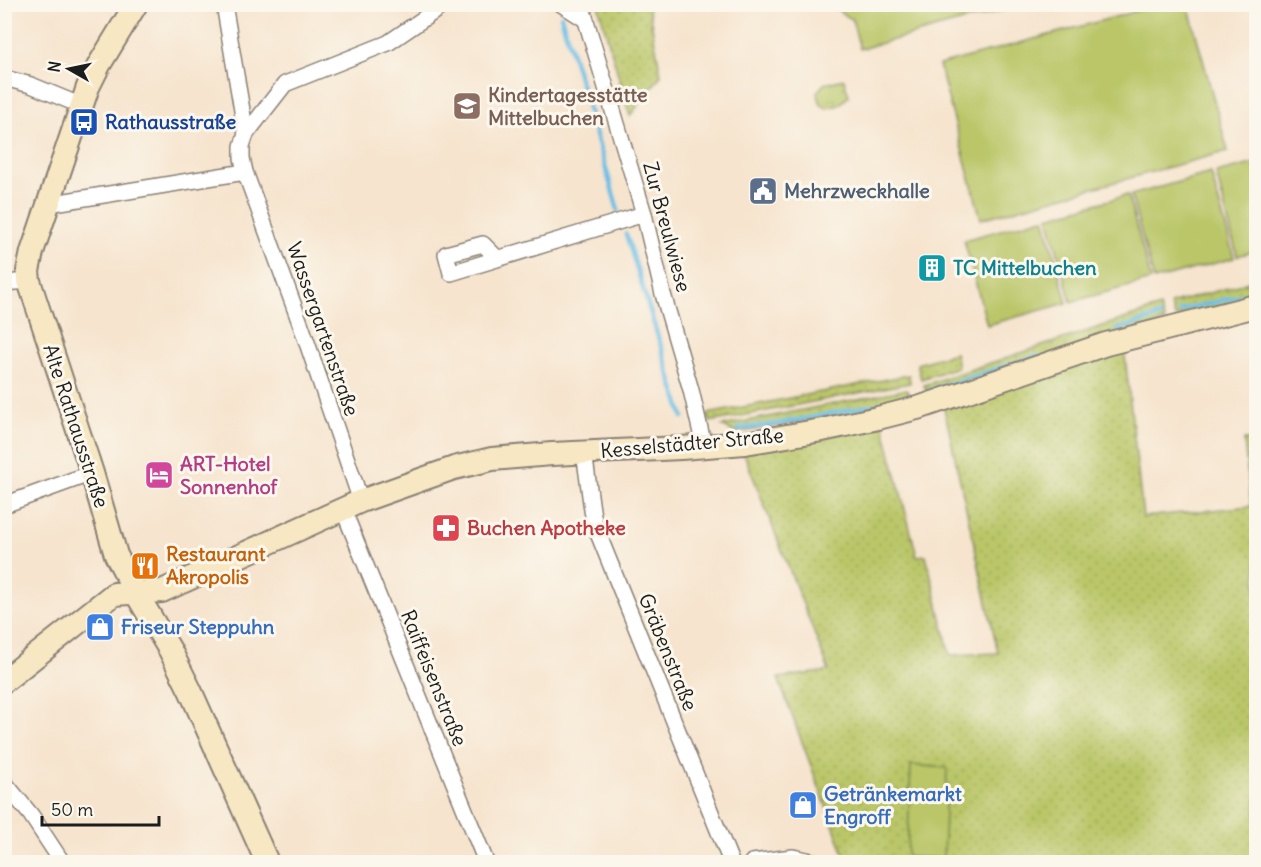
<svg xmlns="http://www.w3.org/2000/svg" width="1261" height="867" font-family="Delius,sans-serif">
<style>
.grass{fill:url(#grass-dots);stroke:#6b7142;stroke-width:1.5}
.park{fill:url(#park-crowns);stroke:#6b7142;stroke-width:1.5}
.garden{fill:#bac667;stroke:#6b7142;stroke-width:1.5}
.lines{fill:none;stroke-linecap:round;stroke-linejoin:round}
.stream{stroke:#69bee5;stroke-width:4.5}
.street-casing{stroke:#898075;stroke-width:18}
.secondary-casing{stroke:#898075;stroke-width:26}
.street{stroke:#fff;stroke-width:15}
.secondary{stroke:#f7e8c3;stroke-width:22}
.labels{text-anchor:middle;stroke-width:6;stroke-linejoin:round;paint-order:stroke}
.education-label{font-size:20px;font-weight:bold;fill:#785e54;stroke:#fbf7ec;text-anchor:start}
.transit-label{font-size:20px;font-weight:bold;fill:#164399;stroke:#fbf7ec;text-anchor:start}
.service-label{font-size:20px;font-weight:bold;fill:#4e5e75;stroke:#fbf7ec;text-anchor:start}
.street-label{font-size:20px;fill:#1c1c1c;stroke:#fbf7ec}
.culture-label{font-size:20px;font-weight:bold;fill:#0d838f;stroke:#fbf7ec;text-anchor:start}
.hotel-label{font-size:20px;font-weight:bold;fill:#b23c85;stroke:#fbf7ec;text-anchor:start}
.health-label{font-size:20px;font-weight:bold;fill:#be3a42;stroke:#fbf7ec;text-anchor:start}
.food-label{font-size:20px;font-weight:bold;fill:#c56008;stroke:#fbf7ec;text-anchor:start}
.shop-label{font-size:20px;font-weight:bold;fill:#366cbe;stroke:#fbf7ec;text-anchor:start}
</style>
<defs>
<pattern id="grass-dots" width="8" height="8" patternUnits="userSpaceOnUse" patternTransform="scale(1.5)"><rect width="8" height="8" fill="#bac667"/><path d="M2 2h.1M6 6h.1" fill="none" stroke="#9faa59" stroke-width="1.8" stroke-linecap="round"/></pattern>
<pattern id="park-crowns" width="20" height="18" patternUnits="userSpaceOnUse" patternTransform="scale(1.5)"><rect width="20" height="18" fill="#bac667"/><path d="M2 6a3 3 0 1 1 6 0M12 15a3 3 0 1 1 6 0" fill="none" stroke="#9faa59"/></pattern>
</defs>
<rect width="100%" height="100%" fill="#fbf7ec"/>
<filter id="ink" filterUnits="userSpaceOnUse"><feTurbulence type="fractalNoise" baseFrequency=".0167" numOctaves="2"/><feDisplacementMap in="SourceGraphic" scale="12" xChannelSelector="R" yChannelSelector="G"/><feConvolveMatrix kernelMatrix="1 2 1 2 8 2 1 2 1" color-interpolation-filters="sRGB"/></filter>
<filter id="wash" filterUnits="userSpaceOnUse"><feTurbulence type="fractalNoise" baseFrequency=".008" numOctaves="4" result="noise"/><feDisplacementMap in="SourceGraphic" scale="24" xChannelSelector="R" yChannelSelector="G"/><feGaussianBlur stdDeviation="1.35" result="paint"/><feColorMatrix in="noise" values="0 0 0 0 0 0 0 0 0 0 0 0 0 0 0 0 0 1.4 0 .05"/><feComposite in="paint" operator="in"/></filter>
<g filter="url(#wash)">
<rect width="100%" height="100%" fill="#f6e4ce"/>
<!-- grass -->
<g class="grass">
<path d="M598 5H648L661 75 630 116Z"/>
<path d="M1256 280V297L1175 317 1170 304Z"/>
<path d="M1160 307 1165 322 928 399 924 385Z"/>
<path d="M1124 347 1143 517 1251 506 1244 440H1256V862H847L778 678 829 671 743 451 883 424 917 556 926 555 950 655 998 653 944 408Z"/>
<path d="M955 353 958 367 921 379 917 364Z"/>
<path d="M909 375 910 383 710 422 707 414Z"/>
<path d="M907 389 913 402 862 413 735 433 722 426Z"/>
</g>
<!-- park -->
<path class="park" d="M844 79 849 96 839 105 827 108 821 105 817 92 824 84Z"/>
<!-- garden -->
<g class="garden">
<path d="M833 5H1022L860 49 852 19 841 13Z"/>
<path d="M1159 5H1188L1228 151 981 219 939 65Z"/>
<path d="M1256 163V251L1237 256 1216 173Z"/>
<path d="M1211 173 1234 258 1154 280 1131 195Z"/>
<path d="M1128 195 1151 280 1071 302 1048 217Z"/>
<path d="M1044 218 1067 303 987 325 964 240Z"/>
<path d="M911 765 947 768 943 858 907 857Z"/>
</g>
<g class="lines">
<!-- stream -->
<g class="stream">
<path d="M561 16 618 210"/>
<path d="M626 234 683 417"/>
<path d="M1179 311 1256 292"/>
<path d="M1116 330 1160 316"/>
<path d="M931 390 1037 356"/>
<path d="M738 429 782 423 906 399"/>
</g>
</g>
</g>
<g filter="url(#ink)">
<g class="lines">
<!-- street casing -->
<g class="street-casing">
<g id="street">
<path d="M224 4 246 134"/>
<path d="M561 4 586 20"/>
<path d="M581 4 644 214 663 294 691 390 704 446"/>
<path d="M4 78 31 85 82 106"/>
<path d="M48 204 245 172"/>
<path d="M497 258 483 244 446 254 451 273 644 214"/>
<path d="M4 283 29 281"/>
<path d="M584 452 592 510 595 526 731 862"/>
<path d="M361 501 303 331 245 172 242 158V146L246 134 285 84 388 43 445 4"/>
<path d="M4 505 92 473"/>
<path d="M343 509 486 862"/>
<path d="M4 782 31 815 62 862"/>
<path d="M752 862 793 857 816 862"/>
</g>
</g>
<!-- secondary casing -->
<g class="secondary-casing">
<g id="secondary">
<path d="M136 4 99 65 88 87 32 252 28 271 29 281 92 473 116 555 136 593 170 650 190 690 267 862"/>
<path d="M4 681 114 594 162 591 361 501 454 468 492 459 552 454 681 448 745 443 822 430 878 418 921 407 1106 344 1256 306"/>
</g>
</g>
<!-- street -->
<use href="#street" class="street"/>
<!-- secondary -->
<use href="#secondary" class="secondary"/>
</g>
</g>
<!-- icons -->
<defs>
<g id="school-square" transform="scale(1.5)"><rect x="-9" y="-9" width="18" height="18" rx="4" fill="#8d6e63" stroke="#fbf7ec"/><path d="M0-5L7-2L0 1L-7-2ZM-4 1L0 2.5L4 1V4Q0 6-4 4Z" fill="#fff"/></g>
<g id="bus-square" transform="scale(1.5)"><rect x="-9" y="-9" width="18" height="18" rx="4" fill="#1a4fb4" stroke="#fbf7ec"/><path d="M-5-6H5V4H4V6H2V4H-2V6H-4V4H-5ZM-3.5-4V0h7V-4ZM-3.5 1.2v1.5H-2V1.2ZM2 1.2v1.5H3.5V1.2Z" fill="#fff"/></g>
<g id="civic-square" transform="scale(1.5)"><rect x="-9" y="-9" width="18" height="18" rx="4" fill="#5c6f8a" stroke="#fbf7ec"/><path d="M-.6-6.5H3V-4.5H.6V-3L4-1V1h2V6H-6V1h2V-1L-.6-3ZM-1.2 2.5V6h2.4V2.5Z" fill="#fff"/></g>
<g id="building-square" transform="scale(1.5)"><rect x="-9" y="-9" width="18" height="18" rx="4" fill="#0f9aa8" stroke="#fbf7ec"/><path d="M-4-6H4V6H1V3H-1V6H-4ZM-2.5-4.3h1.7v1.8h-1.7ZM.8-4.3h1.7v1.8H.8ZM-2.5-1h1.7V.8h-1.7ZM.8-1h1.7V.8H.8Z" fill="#fff"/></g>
<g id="hotel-square" transform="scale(1.5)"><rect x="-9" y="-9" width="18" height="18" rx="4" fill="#d1479c" stroke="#fbf7ec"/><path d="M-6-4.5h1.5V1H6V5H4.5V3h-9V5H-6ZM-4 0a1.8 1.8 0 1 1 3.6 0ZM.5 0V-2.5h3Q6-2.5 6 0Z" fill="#fff"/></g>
<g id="pharmacy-square" transform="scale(1.5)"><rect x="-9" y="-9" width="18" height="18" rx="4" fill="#e0444e" stroke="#fbf7ec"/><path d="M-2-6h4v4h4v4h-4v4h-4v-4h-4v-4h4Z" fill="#fff"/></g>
<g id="restaurant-square" transform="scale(1.5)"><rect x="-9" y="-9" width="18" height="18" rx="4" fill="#e8710a" stroke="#fbf7ec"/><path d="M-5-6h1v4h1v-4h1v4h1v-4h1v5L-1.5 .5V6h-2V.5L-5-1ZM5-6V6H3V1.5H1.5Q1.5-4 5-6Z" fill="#fff"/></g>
<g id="shop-square" transform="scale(1.5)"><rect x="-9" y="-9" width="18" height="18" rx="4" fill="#3f7fe0" stroke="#fbf7ec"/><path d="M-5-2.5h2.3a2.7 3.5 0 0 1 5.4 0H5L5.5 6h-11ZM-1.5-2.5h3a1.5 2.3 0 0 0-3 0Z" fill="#fff"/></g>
</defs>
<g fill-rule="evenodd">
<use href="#school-square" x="467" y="106"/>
<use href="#bus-square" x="84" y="122"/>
<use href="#civic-square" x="763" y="191"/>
<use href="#building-square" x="932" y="268"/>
<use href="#hotel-square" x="159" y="475"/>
<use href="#pharmacy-square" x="446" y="528"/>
<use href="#restaurant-square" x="145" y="566"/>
<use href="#shop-square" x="100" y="627"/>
<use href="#shop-square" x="803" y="805"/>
</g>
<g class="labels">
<!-- education labels -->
<g class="education-label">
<text x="488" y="102">Kindertagesstätte<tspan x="488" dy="23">Mittelbuchen</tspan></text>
</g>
<!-- transit labels -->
<g class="transit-label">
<text x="105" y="129">Rathausstraße</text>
</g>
<!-- service labels -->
<g class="service-label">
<text x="784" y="198">Mehrzweckhalle</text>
</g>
<!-- street labels -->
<g class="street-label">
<text transform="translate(667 227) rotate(75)" y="7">Zur Breulwiese</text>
<text transform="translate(323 329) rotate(71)" y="7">Wassergartenstraße</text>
<text transform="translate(76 426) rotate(72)" y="7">Alte Rathausstraße</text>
<text transform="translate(692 443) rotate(-5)" y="7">Kesselstädter Straße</text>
<text transform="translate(668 652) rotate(68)" y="7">Gräbenstraße</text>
<text transform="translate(434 678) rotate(68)" y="7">Raiffeisenstraße</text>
</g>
<!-- culture labels -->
<g class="culture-label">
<text x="953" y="275">TC Mittelbuchen</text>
</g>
<!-- hotel labels -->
<g class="hotel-label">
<text x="180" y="471">ART-Hotel<tspan x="180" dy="23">Sonnenhof</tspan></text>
</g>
<!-- health labels -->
<g class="health-label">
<text x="467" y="535">Buchen Apotheke</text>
</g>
<!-- food labels -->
<g class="food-label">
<text x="166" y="561">Restaurant<tspan x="166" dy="23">Akropolis</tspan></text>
</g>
<!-- shop labels -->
<g class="shop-label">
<text x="121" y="634">Friseur Steppuhn</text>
<text x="824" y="801">Getränkemarkt<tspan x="824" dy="23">Engroff</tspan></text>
</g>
</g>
<!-- margin -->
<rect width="1261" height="867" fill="none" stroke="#fbf7ec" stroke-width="24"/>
<!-- north arrow -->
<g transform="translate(69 69) rotate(279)" stroke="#fbf7ec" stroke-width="4.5" paint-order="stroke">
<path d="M0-4.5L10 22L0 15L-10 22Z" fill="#1c1c1c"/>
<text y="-9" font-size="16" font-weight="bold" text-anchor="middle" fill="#1c1c1c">N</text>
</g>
<!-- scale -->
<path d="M42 816v9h117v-9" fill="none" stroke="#1c1c1c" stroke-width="3"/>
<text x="51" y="816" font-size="18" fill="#1c1c1c" stroke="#fbf7ec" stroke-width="4.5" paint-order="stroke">50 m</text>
</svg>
